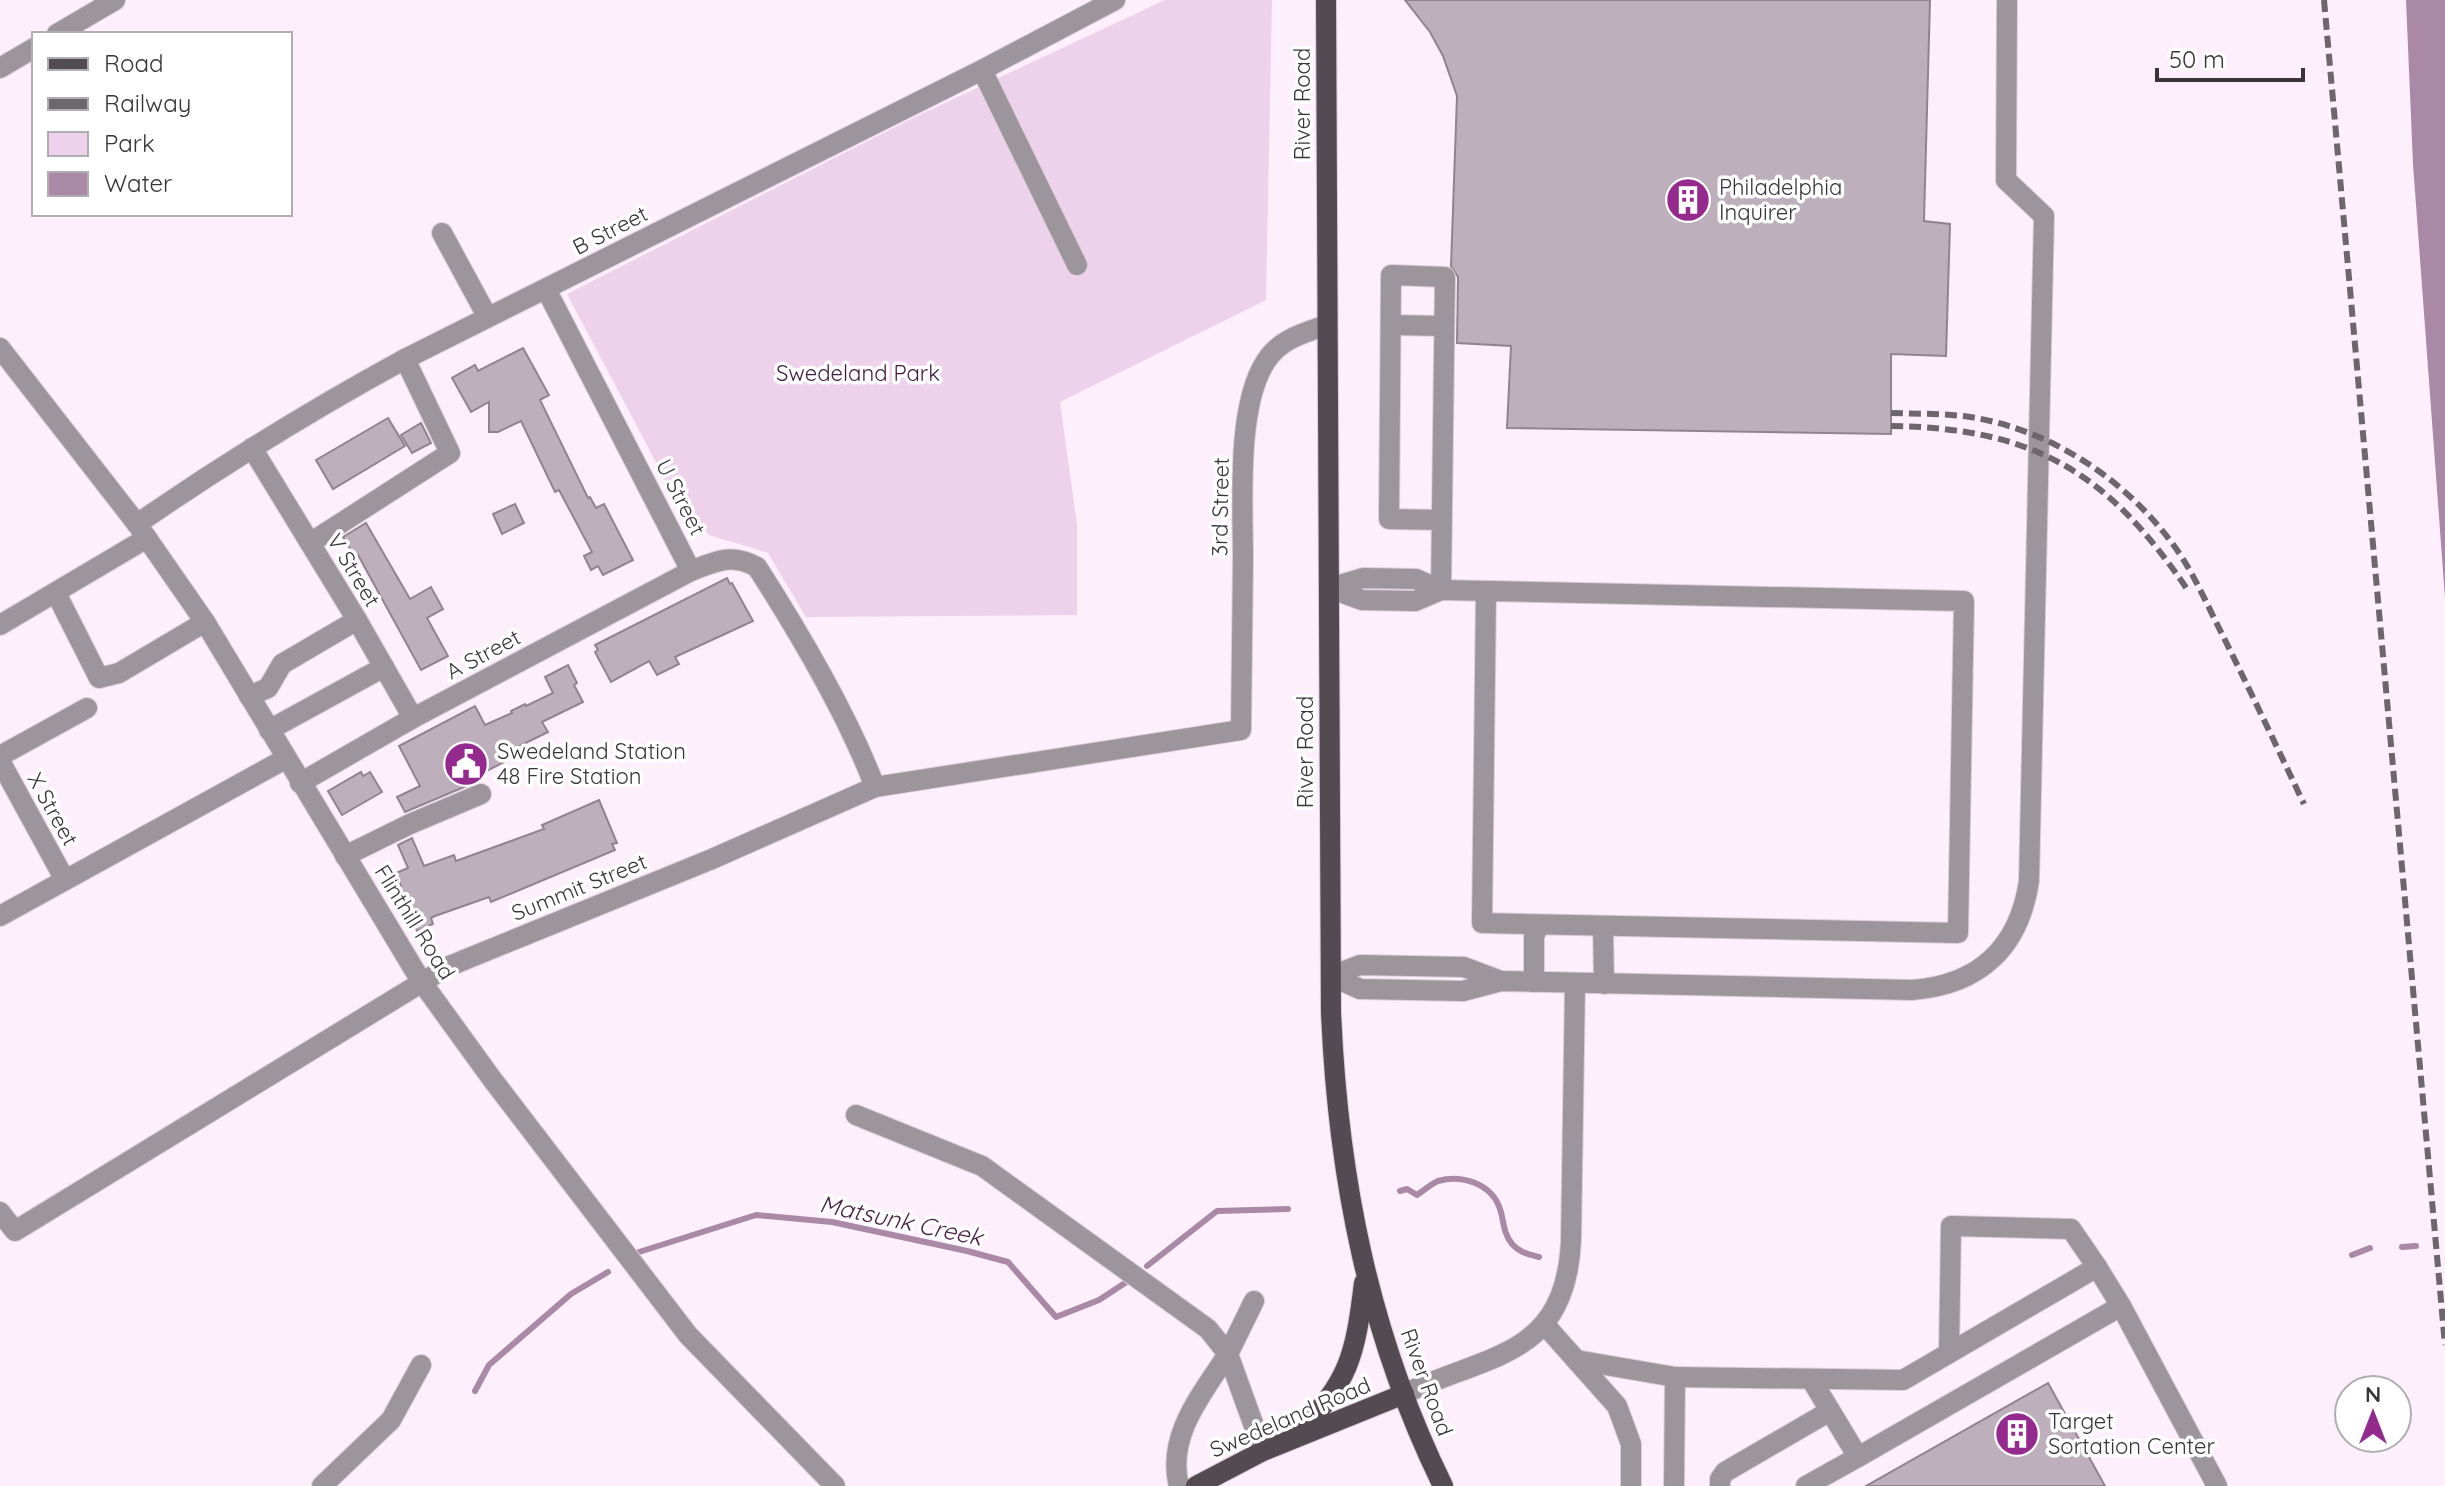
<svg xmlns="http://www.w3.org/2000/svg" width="2445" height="1486" font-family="Quicksand,sans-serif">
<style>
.green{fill:#eed1ea}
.water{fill:#a989a5}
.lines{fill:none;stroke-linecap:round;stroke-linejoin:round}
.stream{stroke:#a989a5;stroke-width:6}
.building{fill:#bdafbb;stroke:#91848f;stroke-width:2}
.minor-casing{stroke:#dbcdd9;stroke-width:22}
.major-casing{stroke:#dbcdd9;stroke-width:22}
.minor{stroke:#9c959b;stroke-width:20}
.major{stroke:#544a52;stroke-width:20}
.rail{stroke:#6e666d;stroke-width:6;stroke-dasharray:12 6;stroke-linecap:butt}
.labels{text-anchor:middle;stroke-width:7;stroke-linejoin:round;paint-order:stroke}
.street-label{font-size:22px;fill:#393439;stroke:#fff}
.poi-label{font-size:22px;fill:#393439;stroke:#fff;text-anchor:start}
.park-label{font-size:22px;fill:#42193f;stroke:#fff}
.water-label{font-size:24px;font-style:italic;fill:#471e44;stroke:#fff}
</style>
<rect width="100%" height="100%" fill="#feeffc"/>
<!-- green -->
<path class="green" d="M1165 0H1272L1266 300 1060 402 1077 525V615L806 617 768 553 709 535 668 485 567 294 915 117Z"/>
<!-- water -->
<path class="water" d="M2406 0H2445V598L2413 164Z"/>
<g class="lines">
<!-- stream -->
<g class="stream">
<path d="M1400 1191 1407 1189 1417 1195C1423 1191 1431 1184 1438 1181 1462 1174 1492 1184 1500 1209 1504 1221 1503 1233 1512 1244 1520 1253 1528 1254 1539 1257"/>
<path d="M2402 1247 2416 1246"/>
<path d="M639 1252 756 1215 832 1222 967 1251 1008 1262 1056 1317 1099 1300 1128 1281"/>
<path d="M2352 1255 2370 1248"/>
<path d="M1147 1266 1217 1211 1288 1209"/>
<path d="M475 1391 489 1365 571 1294 608 1272"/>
</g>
</g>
<!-- building -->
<g class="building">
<path d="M1405 0H1930L1924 221 1950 224 1946 356 1891 354V434L1507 428 1511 346 1457 343 1458 277 1451 266 1457 96 1443 56 1430 32Z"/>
<path d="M523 348 549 395 540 400 588 498 590 497 596 508 604 504 633 560 603 575 598 566 591 570 584 556 592 552 559 490 555 492 521 421 498 432H489V402L471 412 452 378 475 365 478 371Z"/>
<path d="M388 418 405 446 333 489 316 460Z"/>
<path d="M421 423 431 443 412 453 401 435Z"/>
<path d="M515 504 524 523 502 534 493 514Z"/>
<path d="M366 523 410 599 431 587 443 609 427 618 448 656 421 670 358 555 355 557 343 537Z"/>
<path d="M727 578 730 584 732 583 753 621 675 657 679 664 657 675 649 661 611 682 595 652 598 650 595 645Z"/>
<path d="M568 665 577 683 574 685 583 702 542 722 548 732 501 755 504 762 467 781 469 785 405 812 397 797 420 786 399 746 475 706 485 725 512 713 511 711 525 704 526 706 553 693 545 677Z"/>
<path d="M361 772 363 776 370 772 382 792 342 815 328 791Z"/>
<path d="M599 800 617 843 612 844 615 850 491 902 489 897 435 916 431 918 433 924 417 931 415 925 412 926 396 888 401 886 396 873 408 868 398 845 412 838 424 866 454 855 456 861 544 829 542 825Z"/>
<path d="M2048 1383 2105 1486H1866Z"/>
</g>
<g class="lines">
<!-- minor casing -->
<g class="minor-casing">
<g id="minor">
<path d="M57 34 115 0"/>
<path d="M0 68 34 48"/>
<path d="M982 70 1077 265"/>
<path d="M442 233 487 316"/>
<path d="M546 289 691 571C716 561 732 553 757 567 798 631 848 716 875 787"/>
<path d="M1391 325 1444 326"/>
<path d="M0 348 137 524 205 622 421 981 492 1079 688 1335 835 1486"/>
<path d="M252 448 357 620 413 718"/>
<path d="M137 524C224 464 313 409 405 359L982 70 1115 0"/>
<path d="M310 543 450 453 405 359"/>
<path d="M1329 588 1363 578 1416 579 1441 590 1964 601 1958 933 1482 923 1486 591"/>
<path d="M1329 588 1362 600 1415 601 1441 590"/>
<path d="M1441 590 1445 277 1391 275 1389 519 1441 520"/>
<path d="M56 593 99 678 119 673 205 622"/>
<path d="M0 625 147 538"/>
<path d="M249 696 268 688 282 664 357 620"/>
<path d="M269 730 384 667"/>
<path d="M0 756 87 708"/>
<path d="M0 761 65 880"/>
<path d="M300 783 413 718 691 571"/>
<path d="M345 856 410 824 481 794"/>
<path d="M0 916 285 759"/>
<path d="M1603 926 1604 984"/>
<path d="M1331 976 1360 989 1463 991 1501 981 1912 990C1979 985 2019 948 2029 881L2044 216 2006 180 2007 0"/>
<path d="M1331 976 1360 965 1464 967 1501 981"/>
<path d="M1534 982V936L1539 925"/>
<path d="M856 1115 982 1166 1208 1329 1228 1354C1202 1394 1166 1436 1179 1486"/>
<path d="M0 1212 15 1231 447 967 712 859 875 787 1241 730C1242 673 1242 616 1243 559 1243 505 1236 406 1266 361 1280 339 1304 333 1327 325"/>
<path d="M1254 1301 1228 1354 1263 1451"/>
<path d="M2121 1306 2217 1486"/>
<path d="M1545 1325 1617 1406 1631 1444V1486"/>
<path d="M1576 1360 1675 1377 1674 1486"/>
<path d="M1675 1377 1903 1380 2097 1267 2071 1229 1951 1226 1949 1353"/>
<path d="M1404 1394C1490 1353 1565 1358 1571 1241L1575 983"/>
<path d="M1858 1457 2121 1306 2097 1267"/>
<path d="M322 1486 391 1420 421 1365"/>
<path d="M1720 1486V1479L1725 1472 1830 1411"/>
<path d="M1806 1486 1858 1457 1811 1379"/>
</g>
</g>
<!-- major casing -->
<g class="major-casing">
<g id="major">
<path d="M1326 0 1331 1012C1338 1179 1369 1335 1443 1486"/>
<path d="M1296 1435C1350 1381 1355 1356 1364 1283"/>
<path d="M1196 1486 1263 1451 1404 1394"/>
</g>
</g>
<!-- minor -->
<use href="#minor" class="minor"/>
<!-- major -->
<use href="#major" class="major"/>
<!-- rail -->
<g class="rail">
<path d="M2324 0 2445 1345"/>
<path d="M1891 413C1919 414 1948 413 1976 418 2054 432 2125 480 2172 543 2191 568 2205 600 2219 628 2248 686 2276 745 2304 804"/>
<path d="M1891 426C2035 428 2109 473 2189 592"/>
</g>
</g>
<!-- icons -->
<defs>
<g id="building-disc" transform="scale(2.3)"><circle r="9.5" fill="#942a8e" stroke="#fff"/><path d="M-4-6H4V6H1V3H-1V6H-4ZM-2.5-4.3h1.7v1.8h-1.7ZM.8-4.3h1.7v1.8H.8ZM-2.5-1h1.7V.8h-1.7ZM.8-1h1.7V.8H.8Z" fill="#fff"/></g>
<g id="civic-disc" transform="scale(2.3)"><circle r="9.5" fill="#942a8e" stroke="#fff"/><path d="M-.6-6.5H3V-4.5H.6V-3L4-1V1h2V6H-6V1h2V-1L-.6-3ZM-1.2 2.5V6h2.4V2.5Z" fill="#fff"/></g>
</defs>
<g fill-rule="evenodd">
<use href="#building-disc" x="1688" y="200"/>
<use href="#civic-disc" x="466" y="764"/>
<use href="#building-disc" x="2017" y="1434"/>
</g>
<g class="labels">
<!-- street labels -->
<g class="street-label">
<text transform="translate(1302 104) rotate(-90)" y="8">River Road</text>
<text transform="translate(610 230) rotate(-27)" y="8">B Street</text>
<text transform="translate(681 497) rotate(63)" y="8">U Street</text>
<text transform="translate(1220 507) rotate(-89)" y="8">3rd Street</text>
<text transform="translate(354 570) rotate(59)" y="8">V Street</text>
<text transform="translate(483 654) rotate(-28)" y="8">A Street</text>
<text transform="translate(1305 752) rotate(-90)" y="8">River Road</text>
<text transform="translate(53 809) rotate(61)" y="8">X Street</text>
<text transform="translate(579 887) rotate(-22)" y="8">Summit Street</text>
<text transform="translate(415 922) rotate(58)" y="8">Flinthill Road</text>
<text transform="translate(1427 1382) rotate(70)" y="8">River Road</text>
<text transform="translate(1290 1417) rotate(-23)" y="8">Swedeland Road</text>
</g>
<!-- poi labels -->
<g class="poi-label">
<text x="1719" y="195">Philadelphia<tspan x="1719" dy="25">Inquirer</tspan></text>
<text x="497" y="759">Swedeland Station<tspan x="497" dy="25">48 Fire Station</tspan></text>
<text x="2048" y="1429">Target<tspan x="2048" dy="25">Sortation Center</tspan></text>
</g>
<!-- park labels -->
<g class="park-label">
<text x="858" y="381">Swedeland Park</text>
</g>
<!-- water labels -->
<g class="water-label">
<text transform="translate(901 1221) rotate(12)" y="8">Matsunk Creek</text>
</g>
</g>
<!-- legend -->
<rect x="32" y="32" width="260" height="184" fill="#ffffff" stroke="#b0aeb0" stroke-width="2"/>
<rect x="48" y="58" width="40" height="12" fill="#544a52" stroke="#b0aeb0" stroke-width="2"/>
<text x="104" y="72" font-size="24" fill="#393439">Road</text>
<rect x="48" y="98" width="40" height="12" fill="#6e666d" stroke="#b0aeb0" stroke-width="2"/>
<text x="104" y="112" font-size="24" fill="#393439">Railway</text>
<rect x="48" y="132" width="40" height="24" fill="#eed1ea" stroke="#b0aeb0" stroke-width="2"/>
<text x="104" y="152" font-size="24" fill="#393439">Park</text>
<rect x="48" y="172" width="40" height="24" fill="#a989a5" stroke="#b0aeb0" stroke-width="2"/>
<text x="104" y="192" font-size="24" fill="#393439">Water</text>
<!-- north arrow -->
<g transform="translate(2373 1414)"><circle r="38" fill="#ffffff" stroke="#b0aeb0" stroke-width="2"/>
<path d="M0-6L14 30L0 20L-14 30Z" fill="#942a8e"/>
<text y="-12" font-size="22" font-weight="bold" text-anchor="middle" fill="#393439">N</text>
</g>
<!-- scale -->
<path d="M2157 68v12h146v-12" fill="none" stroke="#393439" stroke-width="4"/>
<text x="2169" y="68" font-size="24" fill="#393439" stroke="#ffffff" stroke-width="6" paint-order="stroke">50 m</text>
</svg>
